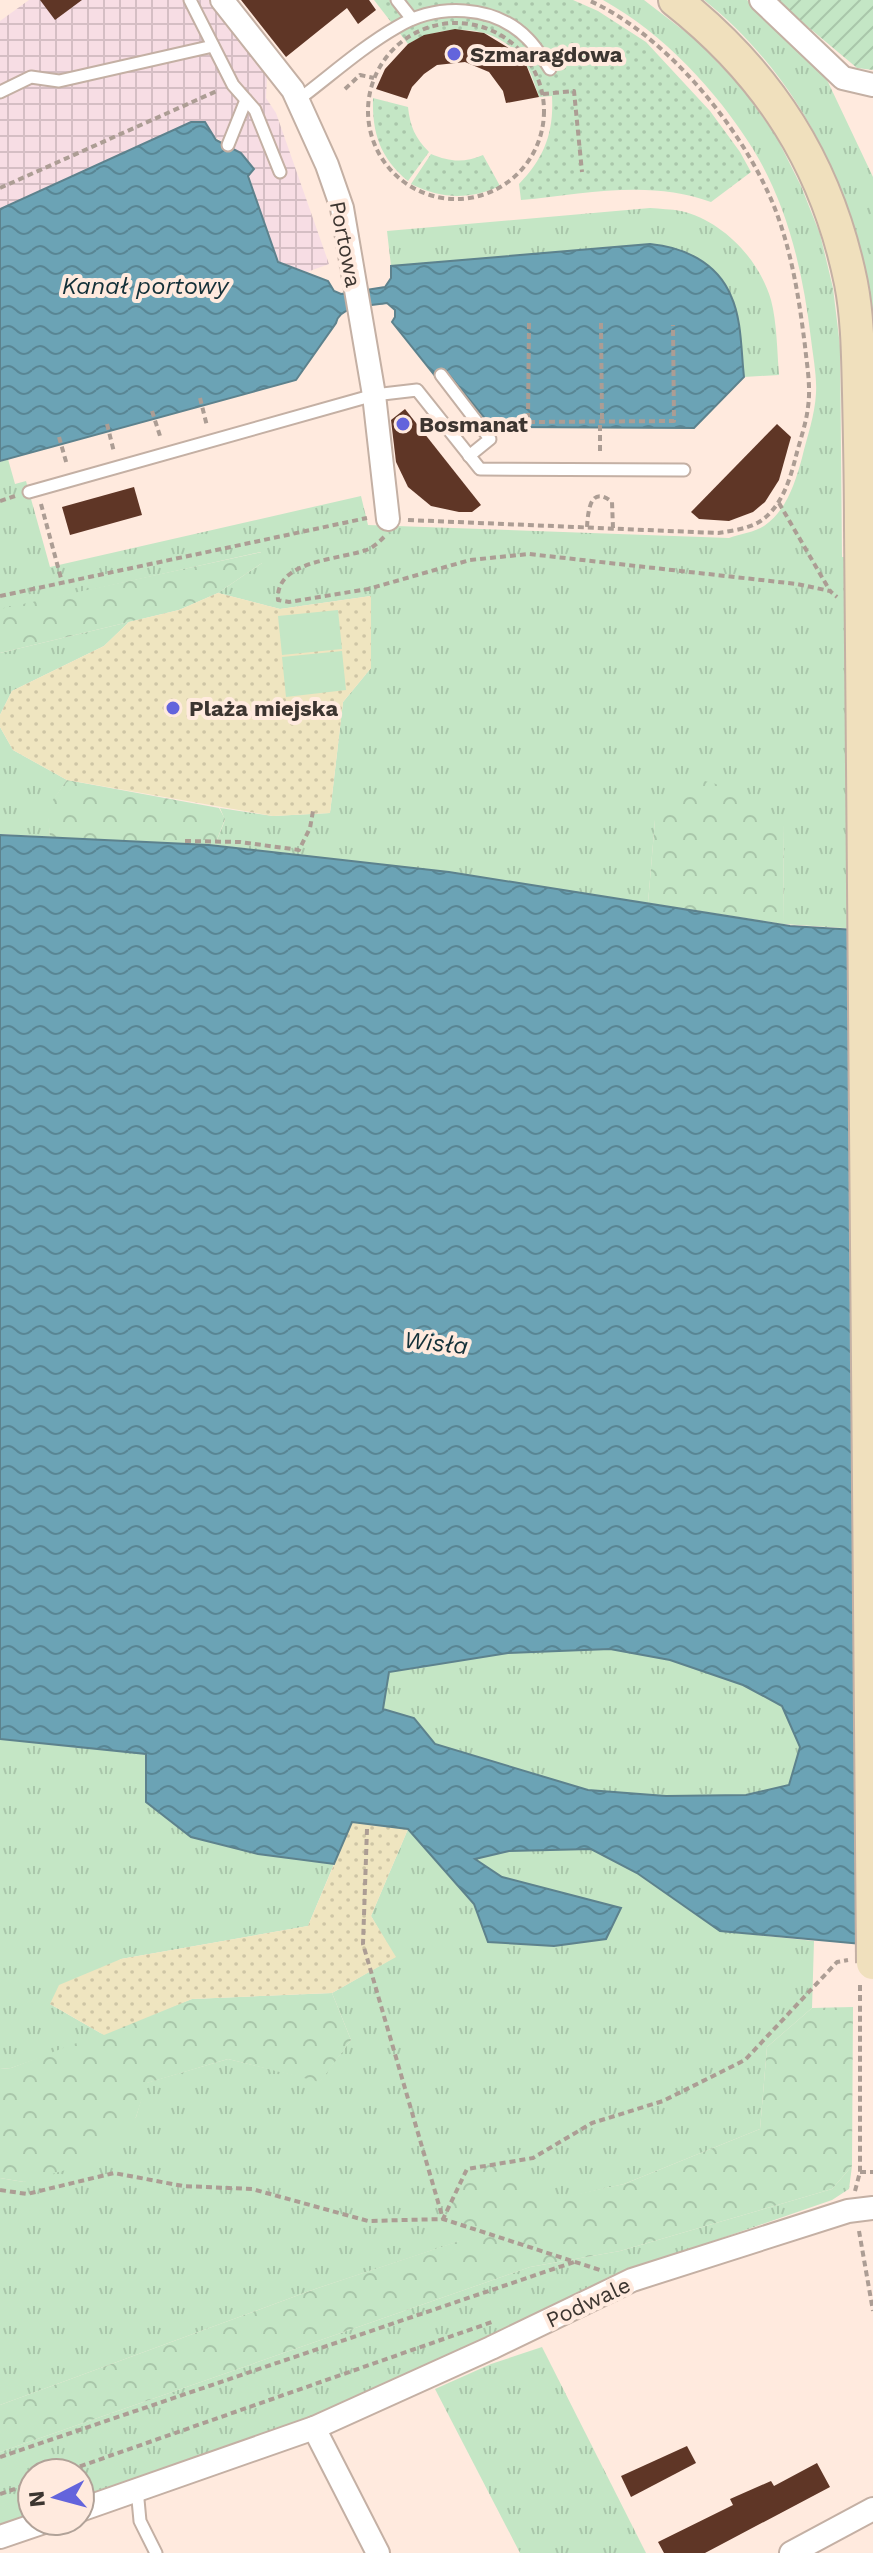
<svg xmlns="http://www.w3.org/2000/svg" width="873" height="2553" font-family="'Work Sans',sans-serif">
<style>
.industrial{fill:url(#industrial-grid)}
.grass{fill:url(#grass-tufts)}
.forest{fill:url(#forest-crowns)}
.sand{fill:url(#sand-dots)}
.park{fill:url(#park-dots)}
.garden{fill:url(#garden-furrows)}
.pitch{fill:#c4e6c5}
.water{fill:url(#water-waves);stroke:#5d828d;stroke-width:2;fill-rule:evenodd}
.building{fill:#5f3626}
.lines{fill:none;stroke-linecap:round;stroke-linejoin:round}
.lane-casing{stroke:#c4b0a4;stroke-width:15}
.street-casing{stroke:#c4b0a4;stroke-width:26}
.secondary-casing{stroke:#c4b0a4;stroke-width:36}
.path{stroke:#ac9d94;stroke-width:4;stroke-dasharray:6 4;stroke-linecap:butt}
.lane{stroke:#fff;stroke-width:11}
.street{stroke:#fff;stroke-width:22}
.secondary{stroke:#f0e0bd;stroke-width:32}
.secondary-bridge-casing{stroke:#c4b0a4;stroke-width:36;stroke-linecap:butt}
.path-bridge{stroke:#ac9d94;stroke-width:4;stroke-dasharray:6 4;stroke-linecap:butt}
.secondary-bridge{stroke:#f0e0bd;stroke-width:32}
.poi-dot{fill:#6364dc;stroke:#ffeade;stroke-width:3}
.labels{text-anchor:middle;stroke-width:8;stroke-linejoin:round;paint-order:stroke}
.poi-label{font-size:22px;font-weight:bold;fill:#3c3530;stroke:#ffeade;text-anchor:start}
.street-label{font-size:22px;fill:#3c3530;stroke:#ffeade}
.water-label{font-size:24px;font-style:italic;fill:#133038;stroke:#ffeade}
</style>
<defs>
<pattern id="industrial-grid" width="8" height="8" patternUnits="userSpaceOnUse" patternTransform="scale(2)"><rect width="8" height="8" fill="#f7dde4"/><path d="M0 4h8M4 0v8" fill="none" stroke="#d5bec4"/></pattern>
<pattern id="grass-tufts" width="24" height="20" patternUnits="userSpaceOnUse" patternTransform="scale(2)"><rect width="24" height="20" fill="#c4e6c5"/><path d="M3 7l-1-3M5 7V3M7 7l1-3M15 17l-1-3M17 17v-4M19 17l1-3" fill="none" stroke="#a9c6aa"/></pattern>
<pattern id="forest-crowns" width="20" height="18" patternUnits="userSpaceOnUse" patternTransform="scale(2)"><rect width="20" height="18" fill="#c4e6c5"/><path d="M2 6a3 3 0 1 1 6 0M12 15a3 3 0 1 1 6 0" fill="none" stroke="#a9c6aa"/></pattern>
<pattern id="sand-dots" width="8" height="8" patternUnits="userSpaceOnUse" patternTransform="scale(2)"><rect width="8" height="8" fill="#efe5c0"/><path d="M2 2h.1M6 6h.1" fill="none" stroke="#cec5a5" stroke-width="1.8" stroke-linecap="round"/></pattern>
<pattern id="park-dots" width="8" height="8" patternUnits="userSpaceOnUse" patternTransform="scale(2)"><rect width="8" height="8" fill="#c4e6c5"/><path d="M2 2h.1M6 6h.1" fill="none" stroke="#a9c6aa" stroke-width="1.8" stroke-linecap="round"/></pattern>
<pattern id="garden-furrows" width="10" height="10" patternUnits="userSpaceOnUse" patternTransform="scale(2)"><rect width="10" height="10" fill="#c4e6c5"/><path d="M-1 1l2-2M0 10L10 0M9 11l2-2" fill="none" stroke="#a9c6aa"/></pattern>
<pattern id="water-waves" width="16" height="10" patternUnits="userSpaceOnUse" patternTransform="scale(2)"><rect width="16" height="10" fill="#6ba3b5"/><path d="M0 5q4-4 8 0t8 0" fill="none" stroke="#598694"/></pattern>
</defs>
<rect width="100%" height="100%" fill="#ffeade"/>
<!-- industrial -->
<path class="industrial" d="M29 0H209L267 77 266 98 276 113 329 264 307 272 278 262 241 153 191 122 0 209V21Z"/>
<!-- grass -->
<g class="grass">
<path d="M603 0H644L696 40 742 88 776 136 801 186 820 234 833 288 840 346 842 557 873 558V930L783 924 784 823 655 820 648 903 448 872 215 845 225 820 220 808 273 816 330 813 343 702 371 668V596L280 609 218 593 262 563 261 552 0 610V462L8 459 15 484 26 481 50 567 361 496 368 525 729 538C740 534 755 532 764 526 787 510 795 483 802 458 807 437 815 415 816 393 817 376 813 356 811 339 803 272 788 206 753 149 716 90 664 34 603 0Z"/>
<path d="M704 0H747L810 54 828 82 873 177V319C859 197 801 77 704 0Z"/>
<path d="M650 208C660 209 671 209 681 211 723 221 759 259 771 300 777 323 777 351 779 375L744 377 739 327 731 295 650 244 391 266 387 231Z"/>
<path d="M129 622 104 646 12 691 0 715V653Z"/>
<path d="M0 727 13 750 67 780 48 808 50 837 0 834Z"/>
<path d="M610 1649 670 1660 743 1685 782 1706 800 1747 790 1785 746 1795 666 1796 588 1790 435 1744 414 1719 383 1709 389 1672 508 1653Z"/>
<path d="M0 1739 146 1754 258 1854 334 1864 308 1926 121 1959 50 2004 104 2035 11 2068 0 2069Z"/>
<path d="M408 1829 474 1904 606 1939 620 1908 502 1877 474 1859 509 1851 591 1849 637 1873 720 1931 814 1941 812 2008 767 2047 760 2129 624 2184 554 2200 460 2241 315 2289 0 2405V2178L24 2182 136 2117 146 2083 228 2059 320 2081 351 2040 332 1993 395 1957 371 1916Z"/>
<path d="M852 2166 849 2189 832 2200 661 2259 365 2397 80 2499V2473H32V2516L0 2527V2452L530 2267 620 2251 832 2189Z"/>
<path d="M542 2347 646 2553H520L435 2389 491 2364Z"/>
</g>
<!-- forest -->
<g class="forest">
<path d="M262 552V563L218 593 179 610 0 653V609Z"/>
<path d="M67 780 219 808 225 819 215 845 50 837 47 808Z"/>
<path d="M701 780 746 792 784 823 783 924 648 903 655 820Z"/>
<path d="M332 1993 351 2040 320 2082 228 2059 147 2083 136 2117 83 2165 24 2182 0 2178V2069L11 2068 192 1999Z"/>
<path d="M853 2007 852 2166 832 2189 620 2251 530 2267 0 2452V2405L315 2289 459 2241 447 2178 490 2161 554 2199 624 2184 760 2129 767 2047 812 2008Z"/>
</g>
<!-- sand -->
<g class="sand">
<path d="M218 593 280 609 371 596V668L343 702 330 813 273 816 67 780 13 750 0 727V715L12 691 104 646 129 622 179 610Z"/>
<path d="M352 1822 408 1829 371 1916 396 1957 332 1993 192 1999 104 2035 50 2004 59 1985 121 1959 308 1926Z"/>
</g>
<!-- park -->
<g class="park">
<path d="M374 0H573L598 11 646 42 710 111 740 152 751 172 711 202C650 179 584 194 521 200L519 184C544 158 554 133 552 96L539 97C535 86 532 73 525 63 499 23 445 22 408 44Z"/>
<path d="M373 98 408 107C410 126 415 138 429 152L408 181C380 158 372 133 373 98Z"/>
<path d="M431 154C450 162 464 163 483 155L500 186C470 200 441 199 411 184Z"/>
</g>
<!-- garden -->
<path class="garden" d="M776 0H873V70L857 68Z"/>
<!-- pitch -->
<g class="pitch">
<path d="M338 610 342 649 282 655 278 616Z"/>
<path d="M342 651 346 690 286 697 282 657Z"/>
</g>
<!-- water -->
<g class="water">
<path d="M191 122H205L216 140 241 153 254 169 248 176 278 262 328 281 334 291 341 294 385 287 391 278V266L650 244C683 247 717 262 731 296 742 320 741 351 744 377L694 428 492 427 445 370 436 377 392 322 395 317V310L387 303C371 306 339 305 336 323L296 380 0 461V209Z"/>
<path d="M0 835 209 845 449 872 790 926 873 931V1945L720 1931 637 1873 591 1849 509 1851 475 1859 502 1877 621 1908 606 1939 554 1946 488 1942 474 1904 408 1829 352 1822 334 1864 258 1854 191 1837 146 1802V1754L0 1739ZM610 1649 670 1660 743 1685 782 1706 800 1747 789 1785 746 1795 666 1796 588 1790 435 1744 414 1718 383 1709 389 1672 508 1653Z"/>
</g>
<!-- building -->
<g class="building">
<path d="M40 0H82L55 20Z"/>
<path d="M241 0H369L376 10 358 24 347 8 286 57Z"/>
<path d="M455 29 484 33 517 53 525 62 539 97 506 103 503 91 489 72 465 62 437 65 424 74 412 87 407 99 376 89 385 69 408 44 424 35Z"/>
<path d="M405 409 481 505 472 512H459L431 506 408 487 396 462 391 420Z"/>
<path d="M777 424 791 437 779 480 765 502 753 512 729 521 699 519 691 512Z"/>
<path d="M134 487 142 515 70 535 62 507Z"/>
<path d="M687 2446 696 2463 631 2497 621 2476Z"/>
<path d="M817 2463 830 2487 705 2553H664L658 2542 733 2505 730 2499 771 2481 774 2486Z"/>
</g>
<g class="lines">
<!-- lane casing -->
<g class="lane-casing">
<g id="lane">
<path d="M190 0 233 85 255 110 280 172"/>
<path d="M397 0 412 19"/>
<path d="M0 92 31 77 59 81 213 46"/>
<path d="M298 100C330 76 362 47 397 27 437 3 494 4 528 39 536 47 543 58 550 69"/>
<path d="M228 145 246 100"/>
<path d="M441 375 490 439 469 456"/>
<path d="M29 492 374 395 417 390 480 469 684 470"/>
<path d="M137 2489 140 2521 156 2553"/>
</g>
</g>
<!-- street casing -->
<g class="street-casing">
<g id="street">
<path d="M222 0 293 90 327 165 342 208 374 395 388 519"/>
<path d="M761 0 843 78 873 85"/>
<path d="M314 2428 378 2553"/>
<path d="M80 2510 314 2428 491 2348 632 2280 848 2211 873 2208"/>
<path d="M0 2537 47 2521"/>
<path d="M791 2553 873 2509"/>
</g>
</g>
<!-- secondary casing -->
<g class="secondary-casing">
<path id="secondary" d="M675 0C769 74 827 165 851 283 858 319 858 357 859 393 860 438 861 482 861 527"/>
</g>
<!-- path -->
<g class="path">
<circle cx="456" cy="111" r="88"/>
<path d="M345 89 360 75 374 78"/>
<path d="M543 94 574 91 582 172"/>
<path d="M0 188 219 90"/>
<path d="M529 323 528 422 674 421 673 325"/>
<path d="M601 323 602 420"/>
<path d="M200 398 207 426"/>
<path d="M152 411 161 439"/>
<path d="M107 424 114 452"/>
<path d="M600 425V454"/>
<path d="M59 437 67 465"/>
<path d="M0 501 15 496"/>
<path d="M779 503 830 591"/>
<path d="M41 504 62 582"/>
<path d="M408 520 718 533C731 531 747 529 759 522 780 509 789 483 795 460 799 443 806 425 808 407 811 387 807 366 805 346 798 290 789 233 763 182 729 113 659 31 588 0"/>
<path d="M587 527C588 512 590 484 612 502L613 528"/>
<path d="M384 537C380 541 375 546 369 549 342 560 275 559 278 600L289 602 368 589 470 560 529 554 797 584 830 591 837 597"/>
<path d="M0 596 367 518"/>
<path d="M185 841 240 842 299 850 310 828 313 811"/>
<path d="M367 1829 363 1944 443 2219 603 2271"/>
<path d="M860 2172H873"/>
<path d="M0 2190 27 2194 114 2173 183 2186 252 2189 368 2221 443 2219 467 2169 533 2158 592 2123 663 2101 745 2060 837 1962 848 1960"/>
<path d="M855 2191 860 2172V2002"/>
<path d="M859 2231 873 2311"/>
<path d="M0 2457 574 2262"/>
<path d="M61 2473 492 2322"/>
<path d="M0 2494 32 2483"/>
</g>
<!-- lane -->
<use href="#lane" class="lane"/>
<!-- street -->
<use href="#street" class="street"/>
<!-- secondary -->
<use href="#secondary" class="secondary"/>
<!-- secondary-bridge casing -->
<g class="secondary-bridge-casing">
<path id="secondary-bridge" d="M861 527 873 1963"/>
</g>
<!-- path-bridge -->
<path class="path-bridge" d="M860 1985V2002"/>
<!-- secondary-bridge -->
<use href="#secondary-bridge" class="secondary-bridge"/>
</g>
<!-- markers -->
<g class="poi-dot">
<circle cx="454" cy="54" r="8"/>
<circle cx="403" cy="424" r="8"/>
<circle cx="173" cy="708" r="8"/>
</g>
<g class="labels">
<!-- poi labels -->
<g class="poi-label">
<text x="470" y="62">Szmaragdowa</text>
<text x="419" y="432">Bosmanat</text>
<text x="189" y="716">Plaża miejska</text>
</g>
<!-- street labels -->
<g class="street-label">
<text transform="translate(346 244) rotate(79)" y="8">Portowa</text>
<text transform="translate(588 2302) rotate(-25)" y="8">Podwale</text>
</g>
<!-- water labels -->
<g class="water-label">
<text x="145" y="294">Kanał portowy</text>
<text transform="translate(436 1343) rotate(6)" y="8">Wisła</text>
</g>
</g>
<!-- north arrow -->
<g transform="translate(56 2497) rotate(264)"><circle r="38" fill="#ffeade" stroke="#b1a298" stroke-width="2"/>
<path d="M0-6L14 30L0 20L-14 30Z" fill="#6364dc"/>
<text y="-12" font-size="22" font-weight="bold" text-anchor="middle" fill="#3c3530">N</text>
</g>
</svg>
